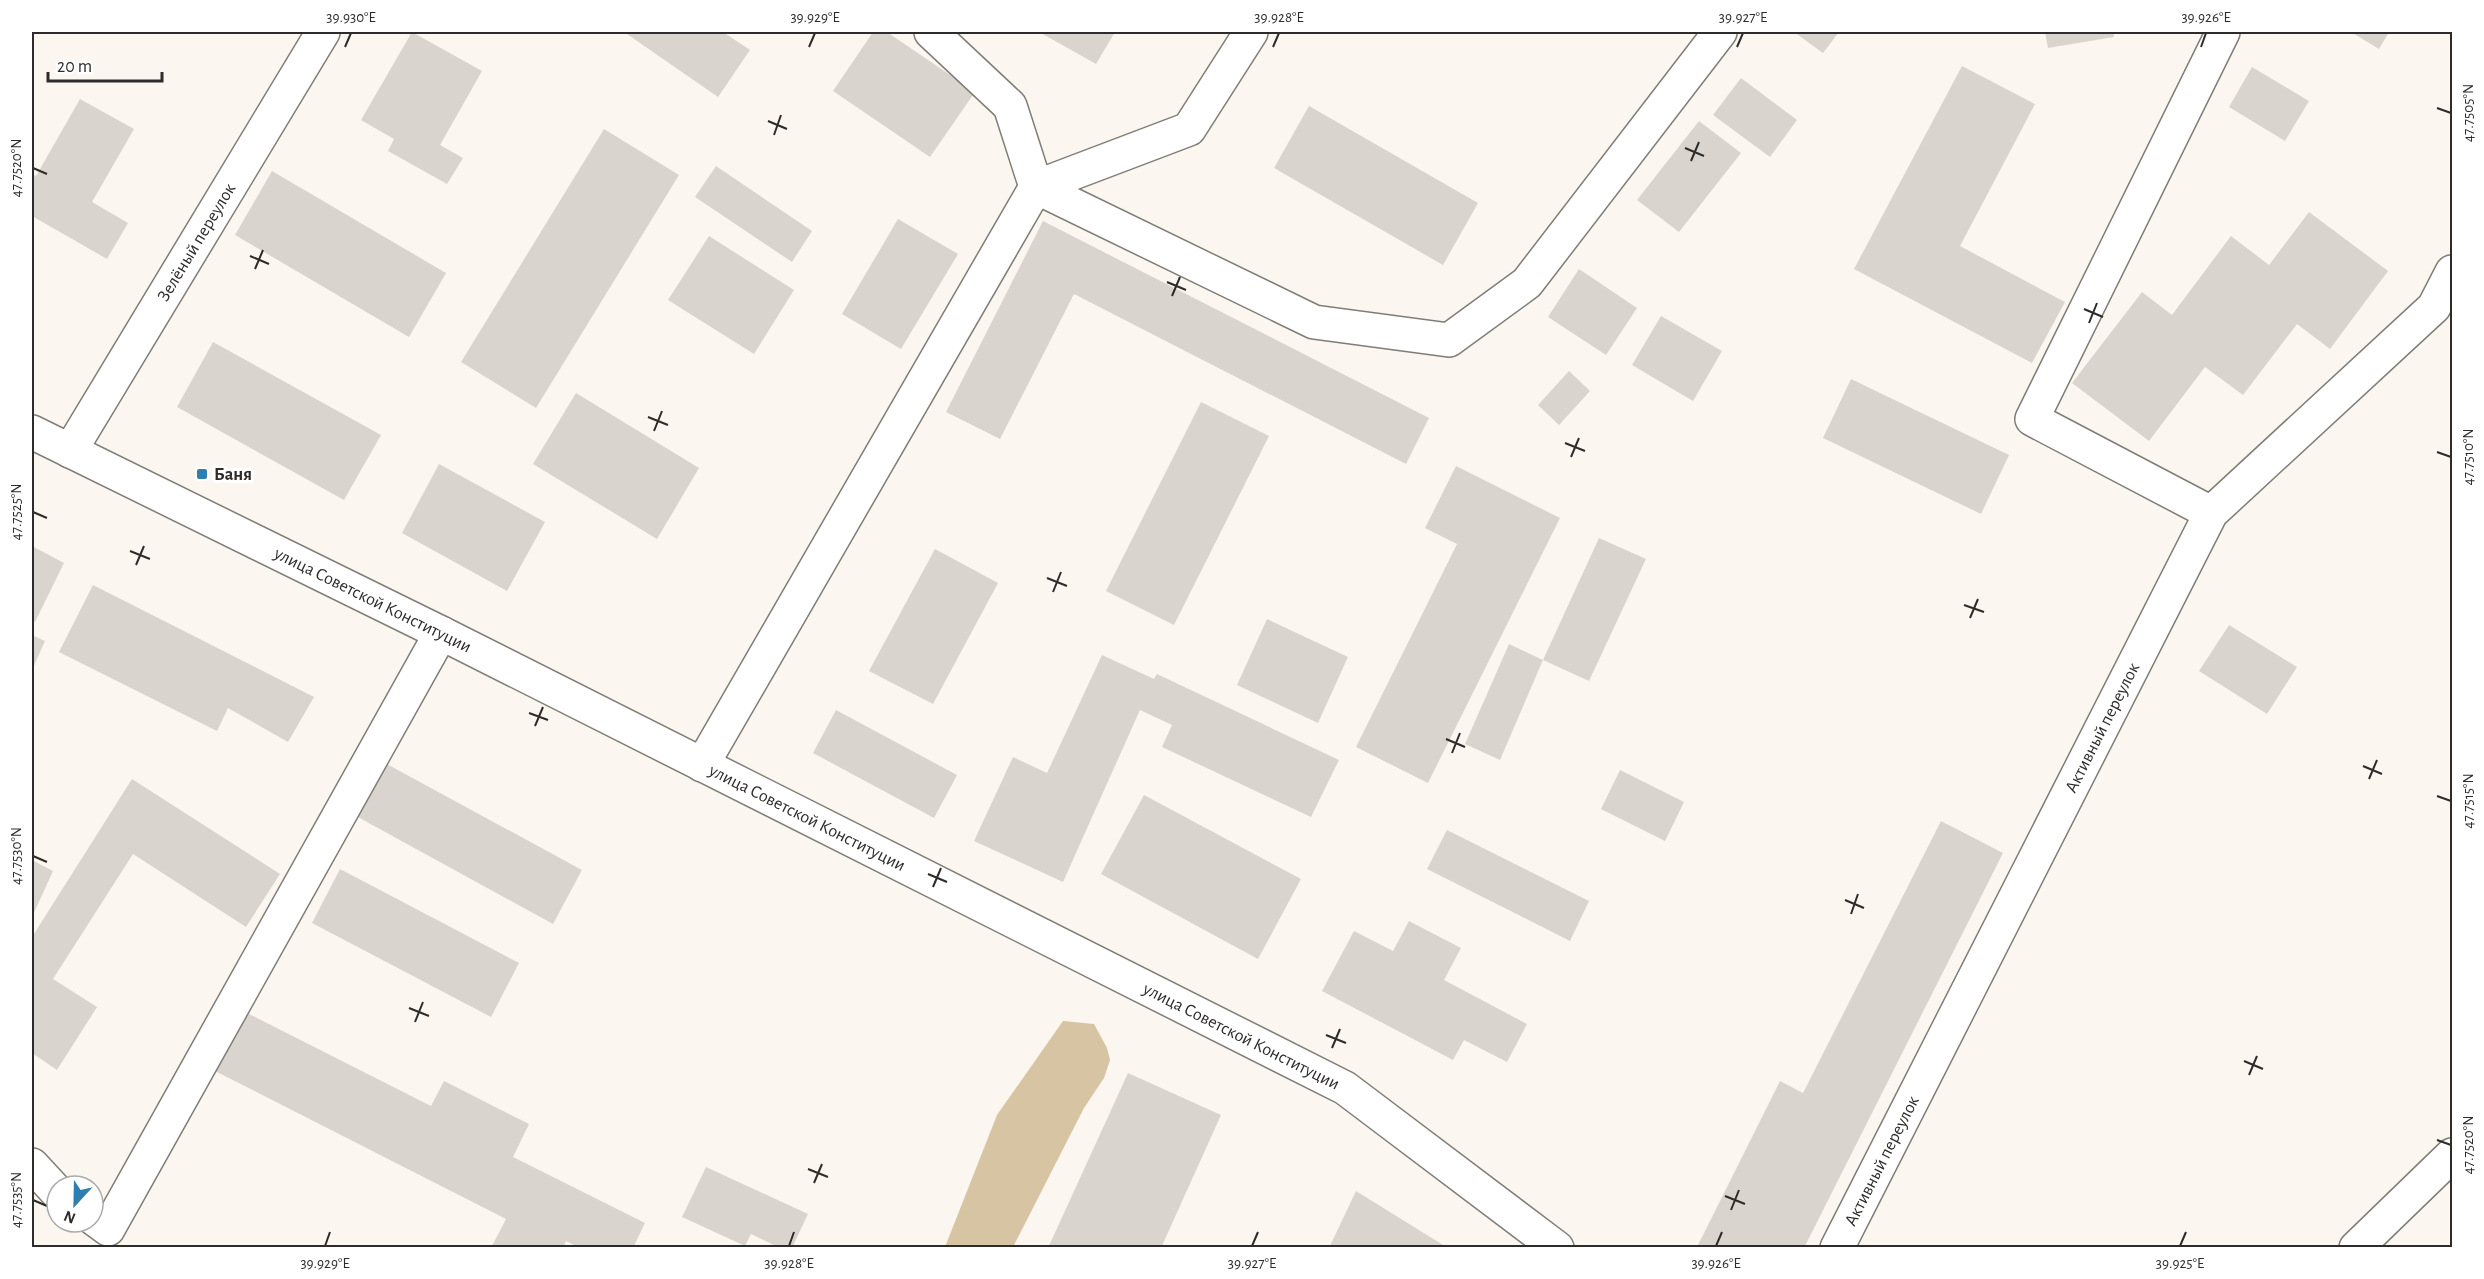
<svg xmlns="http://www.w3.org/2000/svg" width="2484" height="1279" font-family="'Alegreya Sans',sans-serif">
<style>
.forest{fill:#d7c4a3}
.building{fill:#d9d5ce}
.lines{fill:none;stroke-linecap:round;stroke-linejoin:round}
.minor-casing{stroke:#807d77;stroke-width:36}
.major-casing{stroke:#807d77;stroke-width:36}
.minor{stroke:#fff;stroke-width:33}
.major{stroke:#fff;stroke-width:33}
.ticks{fill:none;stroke:#2e2c2a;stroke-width:2}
.poi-dot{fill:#2e7eaf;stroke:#fff;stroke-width:2}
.labels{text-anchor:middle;stroke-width:6;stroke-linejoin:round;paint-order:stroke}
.street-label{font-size:18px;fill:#2e2c2a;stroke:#fff}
.poi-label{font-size:18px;font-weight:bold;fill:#2e2c2a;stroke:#fff;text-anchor:start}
.neatline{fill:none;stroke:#2e2c2a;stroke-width:2}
.ticks-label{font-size:15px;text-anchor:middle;fill:#2e2c2a}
</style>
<rect width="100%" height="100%" fill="#fbf7f0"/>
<!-- forest -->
<path class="forest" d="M1063 1021 1094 1024 1107 1048 1110 1060 1104 1078 1084 1108 1013 1247H945L997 1115Z"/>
<!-- building -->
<g class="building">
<path d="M412 32 482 71 440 145 463 158 447 184 388 151 394 139 361 120Z"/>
<path d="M628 32H723L750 50 718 97 627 34Z"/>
<path d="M873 32H887L975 92 930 157 833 91Z"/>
<path d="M1039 32H1115L1096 64Z"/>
<path d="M1794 32H1839L1823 53Z"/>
<path d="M2045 32H2113L2114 37 2048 48Z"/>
<path d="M2351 32H2389L2379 49Z"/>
<path d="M1962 66 2035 104 1960 246 2065 302 2032 363 1854 269Z"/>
<path d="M2252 67 2309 101 2285 141 2229 107Z"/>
<path d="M1741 78 1797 120 1770 157 1713 115Z"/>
<path d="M80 99 134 129 92 202 128 223 107 259 32 216V174L36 176Z"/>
<path d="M1309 106 1478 203 1443 265 1274 168Z"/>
<path d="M1699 121 1741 153 1679 232 1637 200Z"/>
<path d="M604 129 679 175 536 408 461 362Z"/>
<path d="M716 166 812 231 792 262 695 197Z"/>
<path d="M272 171 446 273 409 337 235 235Z"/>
<path d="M2309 212 2388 271 2330 349 2297 324 2243 395 2205 367 2149 441 2072 383 2142 292 2172 315 2231 236 2269 265Z"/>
<path d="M898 219 958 254 901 349 842 314Z"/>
<path d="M1043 221 1429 418 1406 464 1074 294 1000 439 946 412Z"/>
<path d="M709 236 794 290 754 354 668 300Z"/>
<path d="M1579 269 1637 308 1606 355 1548 317Z"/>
<path d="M1661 316 1722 351 1693 401 1632 365Z"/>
<path d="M213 342 381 435 344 500 177 407Z"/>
<path d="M1569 371 1590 391 1559 425 1538 405Z"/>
<path d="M1851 379 2009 455 1981 514 1823 438Z"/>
<path d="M576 393 699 468 657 539 533 464Z"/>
<path d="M1201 402 1269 436 1174 625 1106 591Z"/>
<path d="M439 464 545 522 507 591 402 533Z"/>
<path d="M1456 466 1560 518 1428 783 1356 747 1457 544 1425 528Z"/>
<path d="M1599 538 1646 559 1589 681 1543 660 1500 760 1465 744 1509 644 1543 660Z"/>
<path d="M32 546 64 563 35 622 32 620Z"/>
<path d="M935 549 998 583 933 704 869 671Z"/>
<path d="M93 585 314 697 288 742 228 708 217 731 59 652Z"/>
<path d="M1267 619 1348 657 1318 723 1237 685Z"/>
<path d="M2229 625 2297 667 2267 714 2199 671Z"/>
<path d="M32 635 45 641 32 670Z"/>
<path d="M1102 655 1154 679 1157 674 1339 760 1311 817 1162 747 1172 725 1140 710 1063 882 974 841 1013 757 1047 773Z"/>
<path d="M836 710 957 775 934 818 813 753Z"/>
<path d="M385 763 582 870 553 924 356 816Z"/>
<path d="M1620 770 1684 802 1665 841 1601 809Z"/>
<path d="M132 779 280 874 246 927 133 854 53 979 97 1007 57 1070 32 1053V937Z"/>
<path d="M1144 795 1301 879 1258 959 1101 874Z"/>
<path d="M1941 821 2003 853 1804 1248 1697 1247 1780 1081 1803 1093Z"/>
<path d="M1447 830 1589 901 1570 941 1427 869Z"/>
<path d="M32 860 53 871 32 917Z"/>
<path d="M340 869 519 963 491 1017 312 923Z"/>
<path d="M1409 921 1461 948 1444 980 1527 1024 1507 1062 1464 1040 1453 1060 1322 991 1354 931 1393 951Z"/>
<path d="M243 1011 431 1106 444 1081 529 1124 513 1157 645 1223 633 1248H580L566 1241 563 1248H491L506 1219 213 1070Z"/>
<path d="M1128 1073 1221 1115 1161 1248H1048Z"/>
<path d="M706 1167 808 1214 792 1248H780L751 1234 745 1246 682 1217Z"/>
<path d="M1356 1191 1448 1248H1329Z"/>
</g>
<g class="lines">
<!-- minor casing -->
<g class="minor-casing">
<g id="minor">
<path d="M931 32 1010 106 1036 187 1314 322 1449 340 1527 283 1720 32"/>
<path id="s1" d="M70 451 323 32"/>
<path d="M2211 513 2032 419 2223 32"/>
<path d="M702 765 1036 187 1189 129 1251 32"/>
<path d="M32 1165 57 1192"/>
<path d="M93 1218 108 1229 441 633"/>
<path id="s2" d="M1837 1248 2211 513 2434 307 2452 272"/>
<path d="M2356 1248 2452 1155"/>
</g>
</g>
<!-- major casing -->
<g class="major-casing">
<g id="major">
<path id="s3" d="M32 432 441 633 1345 1088 1557 1248"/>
</g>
</g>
<!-- minor -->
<use href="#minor" class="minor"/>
<!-- major -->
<use href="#major" class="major"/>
</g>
<!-- ticks -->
<path class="ticks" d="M345 47 351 33M809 47 815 33M1273 47 1279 33M1737 47 1743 33M2201 47 2206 33M2437 108 2451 113M768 121 787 129M774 135 781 115M1685 148 1704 156M1691 161 1699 142M33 168 47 174M250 256 269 264M255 269 263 250M1167 282 1186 290M1172 296 1180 277M2084 309 2103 317M2089 323 2097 303M648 417 668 425M654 431 662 411M1565 443 1585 451M2437 452 2451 457M1571 457 1579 438M33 512 47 518M130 551 150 559M136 565 144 546M1047 578 1067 586M1053 592 1061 572M1964 605 1984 612M1970 618 1978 599M529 713 548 720M535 726 543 707M1446 739 1465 747M1452 753 1460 733M2363 766 2382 774M2369 779 2377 760M2437 796 2451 801M33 856 47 862M928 874 947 882M933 887 941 868M1845 900 1864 908M1851 914 1858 894M409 1008 429 1016M415 1022 423 1002M1326 1035 1346 1043M1332 1048 1340 1029M2244 1061 2263 1069M2249 1075 2257 1056M2437 1140 2451 1145M808 1169 828 1177M814 1183 822 1164M1725 1196 1745 1204M33 1200 47 1206M1731 1210 1739 1190M325 1246 330 1232M789 1246 794 1232M1252 1246 1258 1232M1716 1246 1722 1232M2180 1246 2186 1232"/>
<!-- markers -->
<rect class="poi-dot" x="196" y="468" width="12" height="12" rx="3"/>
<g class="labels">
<!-- street labels -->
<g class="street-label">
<text dy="6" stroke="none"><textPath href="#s1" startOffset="244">Зелёный переулок</textPath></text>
<text dy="6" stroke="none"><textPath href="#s3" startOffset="380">улица Советской Конституции</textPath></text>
<text dy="6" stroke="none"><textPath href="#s2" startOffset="584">Активный переулок</textPath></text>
<text dy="6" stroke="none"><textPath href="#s3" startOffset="866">улица Советской Конституции</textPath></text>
<text dy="6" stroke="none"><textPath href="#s3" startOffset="1352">улица Советской Конституции</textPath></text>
<text dy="6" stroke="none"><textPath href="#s2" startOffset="98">Активный переулок</textPath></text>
</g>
<!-- poi labels -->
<g class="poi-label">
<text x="214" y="480">Баня</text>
</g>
</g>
<!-- border -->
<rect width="2484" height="1279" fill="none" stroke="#ffffff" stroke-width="66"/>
<!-- north arrow -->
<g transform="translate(75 1204) rotate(202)"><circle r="28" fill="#ffffff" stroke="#ababaa" stroke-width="1.5"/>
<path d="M0-4.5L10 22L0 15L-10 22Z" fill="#2e7eaf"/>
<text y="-9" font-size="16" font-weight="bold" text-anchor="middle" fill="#2e2c2a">N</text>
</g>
<!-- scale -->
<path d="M48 72v9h114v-9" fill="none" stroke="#2e2c2a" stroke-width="3"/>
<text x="57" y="72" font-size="18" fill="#2e2c2a" stroke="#ffffff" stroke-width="4.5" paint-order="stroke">20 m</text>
<rect x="33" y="33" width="2418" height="1213" class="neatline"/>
<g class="ticks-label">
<text x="351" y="22">39.930°E</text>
<text x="815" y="22">39.929°E</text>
<text x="1279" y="22">39.928°E</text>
<text x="1743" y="22">39.927°E</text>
<text x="2206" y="22">39.926°E</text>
<text transform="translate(2468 113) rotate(-90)" y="5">47.7505°N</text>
<text transform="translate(16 168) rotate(-90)" y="5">47.7520°N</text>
<text transform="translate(2468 457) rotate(-90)" y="5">47.7510°N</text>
<text transform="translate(16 512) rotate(-90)" y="5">47.7525°N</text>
<text transform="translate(2468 801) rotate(-90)" y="5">47.7515°N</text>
<text transform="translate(16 856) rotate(-90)" y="5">47.7530°N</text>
<text transform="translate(2468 1145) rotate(-90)" y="5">47.7520°N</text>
<text transform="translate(16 1200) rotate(-90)" y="5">47.7535°N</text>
<text x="325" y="1268">39.929°E</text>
<text x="789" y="1268">39.928°E</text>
<text x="1252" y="1268">39.927°E</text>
<text x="1716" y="1268">39.926°E</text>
<text x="2180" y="1268">39.925°E</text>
</g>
</svg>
